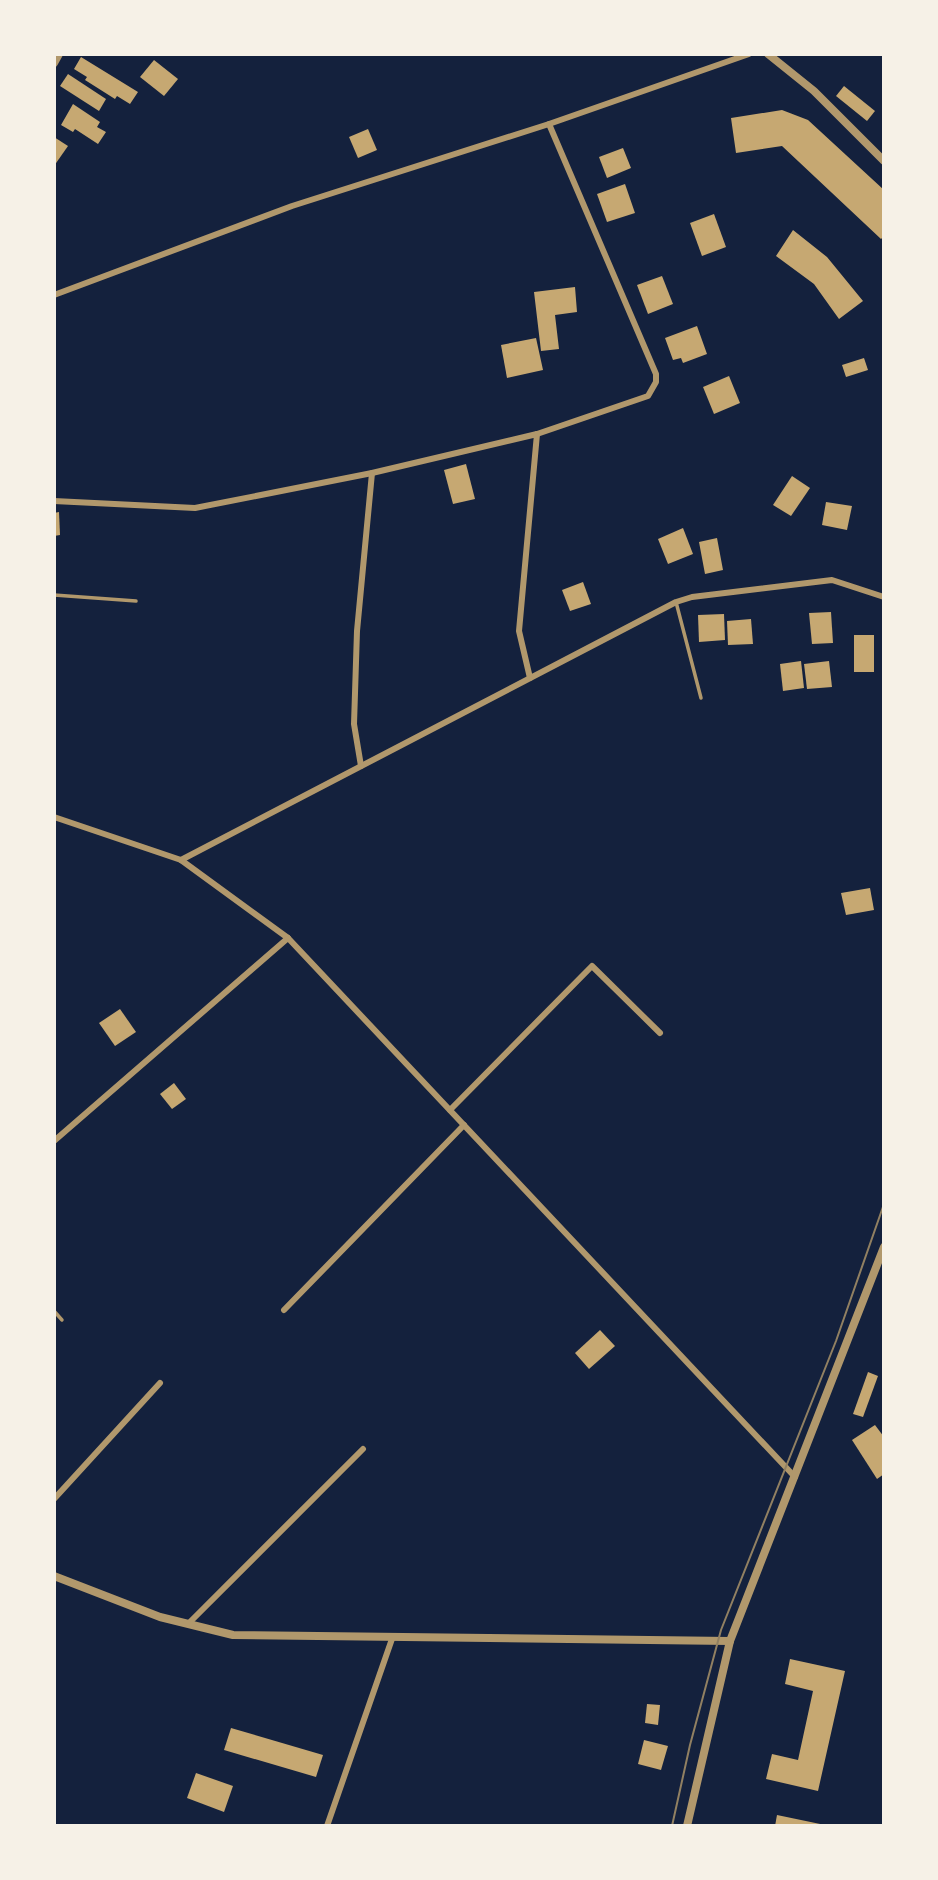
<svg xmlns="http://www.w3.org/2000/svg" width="938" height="1880" font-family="Bitter,serif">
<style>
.building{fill:#c6a872}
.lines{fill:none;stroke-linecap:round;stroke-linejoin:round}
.service{stroke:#b1986c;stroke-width:3.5}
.minor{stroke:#b1986c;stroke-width:6}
.tertiary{stroke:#b1986c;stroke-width:8}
.tram{stroke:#918062;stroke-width:2}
</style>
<rect width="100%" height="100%" fill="#14213d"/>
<!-- building -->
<g class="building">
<path d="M81 57 138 92 130 104 117 96 115 99 85 80 87 77 74 69Z"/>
<path d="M154 60 178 79 164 96 140 77Z"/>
<path d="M68 74 106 99 99 111 60 86Z"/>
<path d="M844 86 875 111 867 121 836 96Z"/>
<path d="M73 104 100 122 97 127 106 132 98 144 75 129 73 132 61 125Z"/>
<path d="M782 110 808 120 884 190V236L881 239 782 146 736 153 731 118Z"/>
<path d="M368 129 377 150 358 158 349 137Z"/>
<path d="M54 137 68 146 54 166Z"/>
<path d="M623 148 631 168 607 178 599 157Z"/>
<path d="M625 184 635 213 607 222 597 194Z"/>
<path d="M714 214 726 247 702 256 690 223Z"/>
<path d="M793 230 827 257 863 301 839 319 814 284 776 256Z"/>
<path d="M662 276 673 304 648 314 637 285Z"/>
<path d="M575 287 577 312 555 315 559 349 541 351 534 292Z"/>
<path d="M697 326 707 354 683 363 681 358 673 360 665 338Z"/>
<path d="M536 338 543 370 507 378 501 345Z"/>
<path d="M864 358 868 370 846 377 842 365Z"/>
<path d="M729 376 740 403 714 414 703 387Z"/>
<path d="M466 464 475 499 453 504 444 470Z"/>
<path d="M792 476 810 488 791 516 773 505Z"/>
<path d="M826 502 852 506 847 530 822 525Z"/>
<path d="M59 512 60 535 54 536V513Z"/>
<path d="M683 528 693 554 668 564 658 539Z"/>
<path d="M717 538 723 570 705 574 699 542Z"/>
<path d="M583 582 591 604 570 611 562 590Z"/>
<path d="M831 612 833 643 812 644 809 613Z"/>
<path d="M724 614 725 640 699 642 698 615Z"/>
<path d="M751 619 753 644 728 645 727 621Z"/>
<rect x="854" y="635" width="20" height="37"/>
<path d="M801 661 804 688 783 691 780 664Z"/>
<path d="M829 661 832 687 807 689 804 664Z"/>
<path d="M870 888 874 910 846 915 841 893Z"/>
<path d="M120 1009 136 1032 115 1046 99 1023Z"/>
<path d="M174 1083 186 1099 172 1109 160 1094Z"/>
<path d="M600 1330 615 1346 589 1369 575 1353Z"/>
<path d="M868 1372 878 1376 863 1417 853 1414Z"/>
<path d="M875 1425 884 1437V1474L877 1479 852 1440Z"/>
<path d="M790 1659 845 1671 818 1791 766 1779 772 1754 798 1760 813 1691 785 1684Z"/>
<path d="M647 1704 660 1705 658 1725 645 1723Z"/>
<path d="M231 1728 323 1755 316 1777 224 1750Z"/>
<path d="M644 1740 668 1746 661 1770 638 1764Z"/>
<path d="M196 1773 233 1786 224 1812 187 1798Z"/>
<path d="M777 1815 825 1825V1826H775Z"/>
</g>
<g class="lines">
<!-- service -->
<g class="service">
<path d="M54 595 136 601"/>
<path d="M676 602 701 698"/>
<path d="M54 1311 62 1320"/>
</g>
<!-- minor -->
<g class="minor">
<path d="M54 295 292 206 549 124 749 54"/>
<path d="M54 501 195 508 372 473 537 434 648 396 656 382V374L549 124"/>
<path d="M530 678 519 631 537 434"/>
<path d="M361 766 354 724 357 631 372 473"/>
<path d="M54 817 181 860 288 938 795 1477"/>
<path d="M181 860 676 602 692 597 832 580 884 597"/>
<path d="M450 1110 592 966 660 1033"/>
<path d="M54 1141 288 938"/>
<path d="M284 1310 464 1125"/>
<path d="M54 1499 160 1383"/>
<path d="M188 1624 363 1449"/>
<path d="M327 1826 393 1636"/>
</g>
<!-- tertiary -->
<g class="tertiary">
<path d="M768 54 814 91 884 161"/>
<path d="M54 63 59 54"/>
<path d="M54 1576 160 1617 233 1635 730 1641"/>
<path d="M687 1826 730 1641 884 1247"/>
</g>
<!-- tram -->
<path class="tram" d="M672 1826 690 1745 721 1630 836 1341 884 1204"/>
</g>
<!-- border -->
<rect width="938" height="1880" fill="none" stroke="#f6f1e7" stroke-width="112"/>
</svg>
